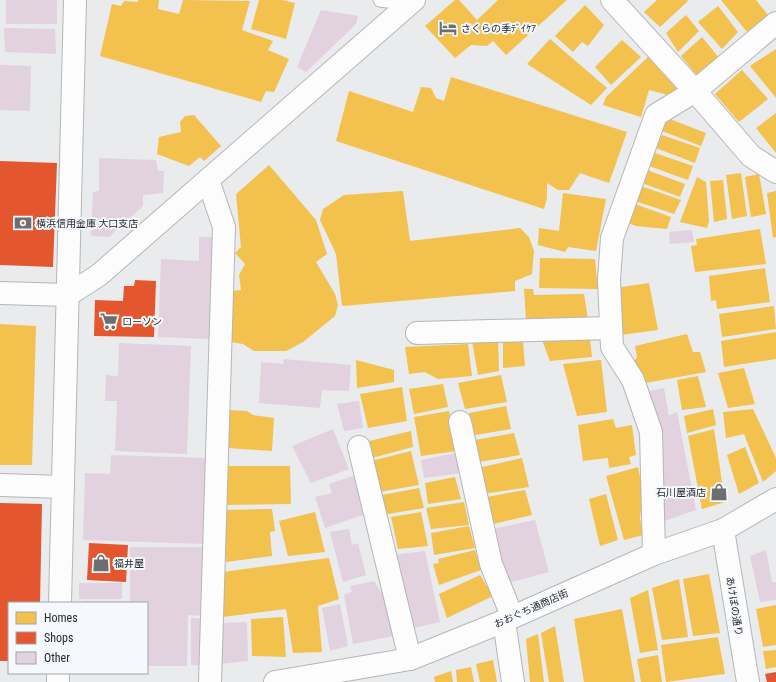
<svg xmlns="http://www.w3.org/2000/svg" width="776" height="682" font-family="'Roboto Condensed','Noto Sans JP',sans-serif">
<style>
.homes{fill:#f2c14e}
.shops{fill:#e4572e}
.building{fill:#e2d2df}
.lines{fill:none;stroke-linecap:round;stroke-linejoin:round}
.lane-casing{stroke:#b4b6b7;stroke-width:15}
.street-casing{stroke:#b4b6b7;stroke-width:24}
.secondary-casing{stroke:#b4b6b7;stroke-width:24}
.lane{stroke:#fcfcfc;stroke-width:13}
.street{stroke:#fcfcfc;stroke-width:22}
.secondary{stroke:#fcfcfc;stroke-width:22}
.labels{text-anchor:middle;stroke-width:4;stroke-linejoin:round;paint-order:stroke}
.poi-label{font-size:10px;fill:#292a2b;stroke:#f5f8fc;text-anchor:start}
.street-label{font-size:10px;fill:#292a2b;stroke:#f5f8fc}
</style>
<rect width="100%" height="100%" fill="#e9ebed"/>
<!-- homes -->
<g class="homes">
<path d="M138 0H159L158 9 179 14 183 0 250 1 242 30 273 41 268 50 289 59 274 92 266 91 261 102 100 56 112 4 121 6 124 1 138 2Z"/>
<path d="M259 0H282L295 3 286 39 251 29Z"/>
<path d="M455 0H459L477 20 498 0H567L506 55 493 41 487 46 471 45 455 58 425 26Z"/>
<path d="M657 0H687L688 1 660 27 644 12Z"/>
<path d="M721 0H756L768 15 747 32Z"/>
<path d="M585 5 604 25 588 46 582 42 573 52 555 36Z"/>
<path d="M718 6 738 32 722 49 698 22Z"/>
<path d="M686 15 699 31 678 52 666 33Z"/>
<path d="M702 37 720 59 700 79 681 56Z"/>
<path d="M550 39 607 88 591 105 527 64Z"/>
<path d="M622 40 641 57 611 85 595 67Z"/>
<path d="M776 49V98L750 66Z"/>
<path d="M648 57 679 91 672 96 649 90 641 117 603 105 606 97Z"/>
<path d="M742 70 768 99 739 122 715 94Z"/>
<path d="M451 77 627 132 609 183 580 173 569 190H558L547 183V198L544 209 336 141 349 91 413 112 421 87 431 88 436 98 444 101Z"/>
<path d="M776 113V153L756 128Z"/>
<path d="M194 115 221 146 204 161 200 157 189 166 157 154 159 137 181 132 180 122 185 116Z"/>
<path d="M667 118 706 133 701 146 662 131Z"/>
<path d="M662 135 700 148 695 163 656 148Z"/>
<path d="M655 153 693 166 688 180 649 166Z"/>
<path d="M269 165 316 220 327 254 316 262 335 294 338 305 335 316 303 342 286 351H254L243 344 231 342 232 291 241 290 239 275 245 264 235 253 241 247 236 194Z"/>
<path d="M647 170 685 184 680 197 642 183Z"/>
<path d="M741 173 747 216 732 219 726 175Z"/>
<path d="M759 174 766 214 751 217 745 177Z"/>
<path d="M697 177 706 182 709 221 707 228 680 222Z"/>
<path d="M723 180 727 219 714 222 710 181Z"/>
<path d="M641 186 681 200 674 214 635 201Z"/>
<path d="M403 191 410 241 520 228 529 237 534 251 532 274 515 281V291L342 306 336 254 320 220 323 209 344 195Z"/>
<path d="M776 191V237L773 238 767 193Z"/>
<path d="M563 193 606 199 596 251 568 247 565 252 538 245 539 228 559 231Z"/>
<path d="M635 204 671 217 667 229 636 226 628 223Z"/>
<path d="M760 229 766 264 695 272 691 246 697 245 696 239Z"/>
<path d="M540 258 595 259 598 289 539 288Z"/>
<path d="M765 268 770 302 717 309 716 300 711 301 709 276Z"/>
<path d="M649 283 658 330 620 335 615 288Z"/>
<path d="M524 289H533L534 295 584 294 588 319 526 320Z"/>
<path d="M774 306 776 329 722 337 719 314Z"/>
<path d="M0 324 36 326 32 465H0Z"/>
<path d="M776 332V359L724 367 721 341Z"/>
<path d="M687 334 693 352H700L706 372 640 384 632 364 637 357 635 346Z"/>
<path d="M498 338 499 371 478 375 472 341Z"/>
<path d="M590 339 592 357 550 361 542 340Z"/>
<path d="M523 341 525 366 503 368V342Z"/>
<path d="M468 344 472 376 438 379 425 372 409 374 405 347Z"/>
<path d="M356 360 394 370V382L357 388Z"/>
<path d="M601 360 607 412 577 416 563 364Z"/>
<path d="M744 368 755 404 728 408 718 373Z"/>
<path d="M501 375 507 402 465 409 458 383Z"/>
<path d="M698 376 706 407 682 410 677 380Z"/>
<path d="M443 384 448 407 414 414 409 389Z"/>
<path d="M402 387 407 421 368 428 360 394Z"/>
<path d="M506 406 511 429 475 435 469 413Z"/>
<path d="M713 409 716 425 687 433 684 416Z"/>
<path d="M753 409 776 458V471L763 482 744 434 726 438 723 412Z"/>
<path d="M228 410 247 411 253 415 274 418 272 451 228 448Z"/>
<path d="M449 411 457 451 421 456 414 417Z"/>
<path d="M613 419 616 428 632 425 636 455 629 457 631 464 609 468 608 458 583 461 578 425Z"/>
<path d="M714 429 725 502 702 509 688 436Z"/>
<path d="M411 431 413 447 372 458 365 442Z"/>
<path d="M514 433 520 455 479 462 475 440Z"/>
<path d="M745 447 759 483 739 494 727 455Z"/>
<path d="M411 451 419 485 379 492 371 461Z"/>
<path d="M522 458 529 487 483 494 478 468Z"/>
<path d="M223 466H290L291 504 225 505Z"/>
<path d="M638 467 643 491 640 518 643 535 624 540 606 476Z"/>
<path d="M455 477 461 499 428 504 425 483Z"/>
<path d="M419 488 424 508 382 515 377 496Z"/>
<path d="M525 490 532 515 489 525 481 498Z"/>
<path d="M606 494 618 540 600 546 589 499Z"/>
<path d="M464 502 469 525 431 529 426 508Z"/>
<path d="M272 509 275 531 270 532 272 556 226 562 220 510Z"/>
<path d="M315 512 325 552 288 556 279 521Z"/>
<path d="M421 512 428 546 398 549 391 517Z"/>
<path d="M469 526 475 548 434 555 431 533Z"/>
<path d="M475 550 481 570 439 585 433 564 439 563 438 559Z"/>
<path d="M329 558 339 599 318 606 322 652 293 653 286 609 223 617 222 572Z"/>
<path d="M709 574 720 633 693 636 683 579Z"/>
<path d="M480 575 493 596 447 618 439 594Z"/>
<path d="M679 579 688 637 662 640 652 588Z"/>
<path d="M648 590 658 650 640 653 630 598Z"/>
<path d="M776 605V645L763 647 756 609Z"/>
<path d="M622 609 635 682H584L574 619Z"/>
<path d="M283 617 286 657 252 656 251 619Z"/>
<path d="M555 626 564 682H549L541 633Z"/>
<path d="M538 634 544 682H530L526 639Z"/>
<path d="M718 637 725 674 666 682 661 645Z"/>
<path d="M776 650V667L766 669 763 651Z"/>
<path d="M658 655 662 682H641L637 659Z"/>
<path d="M493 660 497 682H480L476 664Z"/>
<path d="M471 667 474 682H457L456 670Z"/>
<path d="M451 671 453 682H435L434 677Z"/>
</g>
<!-- shops -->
<g class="shops">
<path d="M0 161 57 163 53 267 0 265Z"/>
<path d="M135 280 156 281 154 337 94 336 95 300 123 301 124 286H134Z"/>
<path d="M0 503 42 504 40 603H9V661H0Z"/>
<path d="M89 543 128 545 126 582 87 580Z"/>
<path d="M776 672V682H767L765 674Z"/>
</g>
<!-- building -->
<g class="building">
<rect x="6" y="0" width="51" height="24"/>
<path d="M321 10 358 16 356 24 306 72 297 67Z"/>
<path d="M4 28 55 29 56 54 5 52Z"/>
<path d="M0 65 31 66 30 111 0 110Z"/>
<path d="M99 158 156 160 158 171H164L163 193 143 195V206L109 237 91 236 93 192 99 191Z"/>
<path d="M692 230 694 242 670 244 669 232Z"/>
<path d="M199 237H214L211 339 158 337 161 259 199 261Z"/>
<path d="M119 343 191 346 187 454 115 451 117 401H105L106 375 118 376Z"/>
<path d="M283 359 351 365 349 391 322 390 320 408 259 403 261 362 284 364Z"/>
<path d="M664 388 669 416 677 412 696 510 659 523 642 393Z"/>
<path d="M359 401 363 428 344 431 337 404Z"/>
<path d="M333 429 349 469 311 483 292 446Z"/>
<path d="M456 453 461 473 424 478 421 460Z"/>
<path d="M111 455 207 458 204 544 83 540 85 473 110 474Z"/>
<path d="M353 476 366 514 325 528 315 497 332 493 329 484Z"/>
<path d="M535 520 549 572 508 583 492 529Z"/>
<path d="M349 529 352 545 358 543 366 575 343 582 330 532Z"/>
<path d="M130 547H209L208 616 188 615 187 666H147V603H83V601H130Z"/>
<path d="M766 550 772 582H776V600L760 602 750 556Z"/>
<path d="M425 551 440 622 409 629 393 555Z"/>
<path d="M374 581 384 596 393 636 353 644 344 595 352 592 350 586Z"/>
<rect x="79" y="583" width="43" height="16"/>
<path d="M340 604 348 646 330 651 322 608Z"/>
<path d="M191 618 208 619 207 666 191 665Z"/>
<path d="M247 622 248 661 219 664 220 623Z"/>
</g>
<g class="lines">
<!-- lane casing -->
<g class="lane-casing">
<path id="lane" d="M380 0 410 4"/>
</g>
<!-- street casing -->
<g class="street-casing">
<g id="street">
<path d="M612 0 695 91 751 156 776 172"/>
<path d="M208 180 224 227 210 682"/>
<path d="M417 333 611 328"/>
<path d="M460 422 491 564 512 616"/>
<path d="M359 447 410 659"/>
<path d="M0 485 63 487"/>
<path d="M723 530 748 682"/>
<path d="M654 554 651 432 633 380 612 347 609 280 612 238 656 115 695 91 776 23"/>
<path d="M504 621 513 682"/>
</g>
</g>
<!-- secondary casing -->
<g class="secondary-casing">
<g id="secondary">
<path d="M0 293 68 295 99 275 414 0"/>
<path d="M60 603 75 0"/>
<path d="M58 682V673"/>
<path d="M275 682 410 659 504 621 654 554 723 530 776 499"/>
</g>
</g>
<!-- lane -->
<use href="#lane" class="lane"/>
<!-- street -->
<use href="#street" class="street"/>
<!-- secondary -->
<use href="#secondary" class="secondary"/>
</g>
<!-- icons -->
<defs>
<g id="hotel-bare" transform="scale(1.38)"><path d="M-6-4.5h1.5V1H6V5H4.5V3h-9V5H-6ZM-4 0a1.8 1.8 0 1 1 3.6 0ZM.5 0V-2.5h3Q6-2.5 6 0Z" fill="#6c6e6f" stroke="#f5f8fc" stroke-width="2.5" paint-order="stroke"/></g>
<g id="bank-bare" transform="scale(1.38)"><path d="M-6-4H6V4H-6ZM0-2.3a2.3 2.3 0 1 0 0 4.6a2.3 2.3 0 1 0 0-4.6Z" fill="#6c6e6f" stroke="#f5f8fc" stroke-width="2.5" paint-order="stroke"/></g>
<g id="supermarket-bare" transform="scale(1.38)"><path d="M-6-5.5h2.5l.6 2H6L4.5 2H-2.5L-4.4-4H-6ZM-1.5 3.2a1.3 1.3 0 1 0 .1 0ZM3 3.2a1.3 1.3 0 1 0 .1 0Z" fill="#6c6e6f" stroke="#f5f8fc" stroke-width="2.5" paint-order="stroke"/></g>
<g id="shop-bare" transform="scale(1.38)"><path d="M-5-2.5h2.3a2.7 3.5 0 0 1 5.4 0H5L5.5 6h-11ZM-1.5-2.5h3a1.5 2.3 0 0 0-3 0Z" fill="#6c6e6f" stroke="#f5f8fc" stroke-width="2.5" paint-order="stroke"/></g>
</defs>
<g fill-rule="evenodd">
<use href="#hotel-bare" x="448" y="28"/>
<use href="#bank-bare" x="23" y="223"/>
<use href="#supermarket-bare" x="109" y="321"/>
<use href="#shop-bare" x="719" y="492"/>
<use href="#shop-bare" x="101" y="563"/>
</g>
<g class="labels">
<!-- poi labels -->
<g class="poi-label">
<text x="461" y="32">さくらの季ﾃﾞｲｹｱ</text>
<text x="36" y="227">横浜信用金庫 大口支店</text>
<text x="122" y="325">ローソン</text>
<text x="706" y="496" text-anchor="end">石川屋酒店</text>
<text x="114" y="567">福井屋</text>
</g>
<!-- street labels -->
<g class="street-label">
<text transform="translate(735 606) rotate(81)" y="4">あけぼの通り</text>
<text transform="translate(531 608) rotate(-24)" y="4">おおぐち通商店街</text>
</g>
</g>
<!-- legend -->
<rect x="8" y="602" width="140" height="72" fill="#f5f8fc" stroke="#a3a6a8"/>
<rect x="16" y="612" width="20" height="12" fill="#f2c14e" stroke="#a3a6a8"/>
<text x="44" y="622" font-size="12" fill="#292a2b">Homes</text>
<rect x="16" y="632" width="20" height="12" fill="#e4572e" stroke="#a3a6a8"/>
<text x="44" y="642" font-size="12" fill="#292a2b">Shops</text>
<rect x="16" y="652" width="20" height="12" fill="#e2d2df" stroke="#a3a6a8"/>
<text x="44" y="662" font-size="12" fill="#292a2b">Other</text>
</svg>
